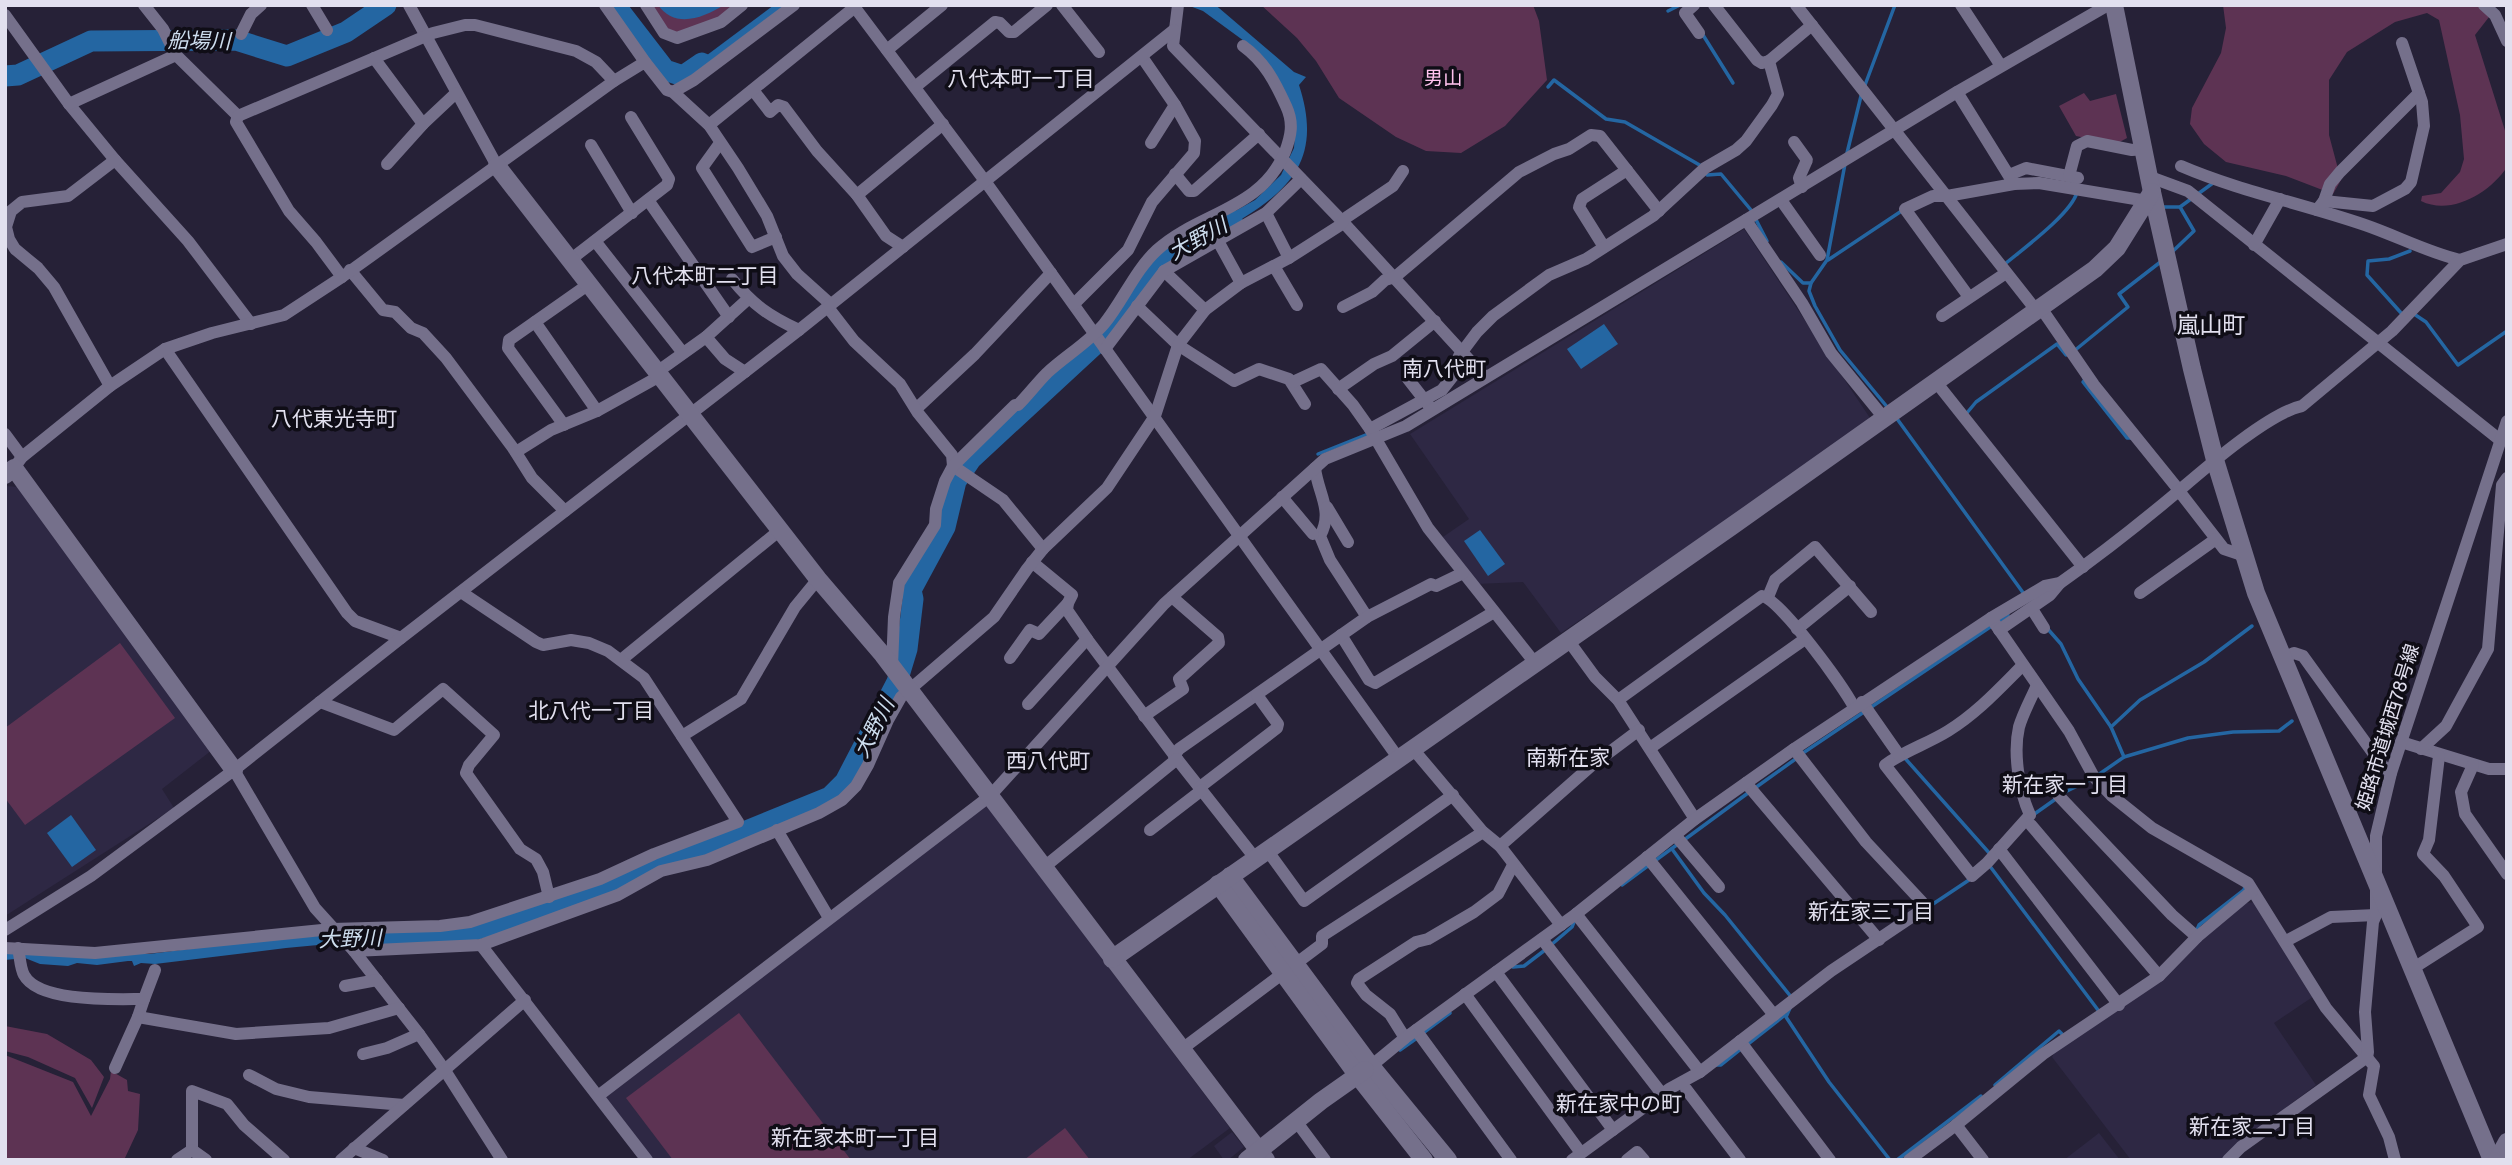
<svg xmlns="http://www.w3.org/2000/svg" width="2512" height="1165" font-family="Overpass,'Noto Sans JP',sans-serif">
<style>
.built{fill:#2e2844}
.green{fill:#5d3353}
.water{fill:#2466a2}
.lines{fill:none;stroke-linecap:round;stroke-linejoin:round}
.stream{stroke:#2466a2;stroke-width:3.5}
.river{stroke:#2466a2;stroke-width:21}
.street{stroke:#75708b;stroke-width:12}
.secondary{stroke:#75708b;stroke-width:18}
.labels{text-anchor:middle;stroke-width:7;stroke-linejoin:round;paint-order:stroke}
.park-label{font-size:19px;fill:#ffc2ee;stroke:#0f0d16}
.street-label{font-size:19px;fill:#e2e0ef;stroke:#0f0d16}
.water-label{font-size:21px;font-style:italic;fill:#cdddee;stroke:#0f0d16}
.neighbourhood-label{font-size:21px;fill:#e2e0ef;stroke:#0f0d16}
.quarter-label{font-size:23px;fill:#e2e0ef;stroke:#0f0d16}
</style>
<rect width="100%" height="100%" fill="#262137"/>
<!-- built -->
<g class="built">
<path d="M1744 229 1872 421 1561 633 1523 582 1476 584 1440 539 1469 519 1410 434Z"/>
<path d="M6 486 19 487 212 750 162 789 174 808 5 916Z"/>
<path d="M985 803 1230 1128 1187 1160H651L604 1097Z"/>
<path d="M2255 902 2314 996 2274 1023 2316 1085 2239 1143 2221 1160H2131L2052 1057 2055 1051 2148 990 2181 962 2205 935 2246 903Z"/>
<path d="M1232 1132 1244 1147 1228 1160H1224L1214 1146Z"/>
<path d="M2099 1133 2120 1160H2064Z"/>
</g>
<!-- green -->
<g class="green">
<path d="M648 5H737C721 16 681 44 662 29 656 24 652 12 648 5Z"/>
<path d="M1261 5H1533L1539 21 1547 80 1505 126 1461 153 1426 151 1396 137 1339 98 1316 61 1297 38Z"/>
<path d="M2223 5H2480L2489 17 2475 35 2507 137V167C2490 193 2451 216 2421 201L2422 196 2441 193 2460 172 2464 159 2460 115 2439 20 2427 13 2395 22 2347 52 2329 80V135L2341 180 2333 194 2286 176 2226 162 2204 144 2190 124 2192 108 2221 53 2226 28Z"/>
<path d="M2084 93 2090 101 2116 94 2127 138 2116 144 2076 136 2059 106Z"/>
<path d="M120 643 175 718 25 825 5 798V728Z"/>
<path d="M739 1013 851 1160H673L626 1098Z"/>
<path d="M5 1026 47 1034 91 1060 104 1077 92 1108 75 1078 28 1057 5 1051Z"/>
<path d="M5 1055 73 1082 91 1116 110 1079 111 1071 127 1080 128 1091 140 1094 138 1130 124 1160H5Z"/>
<path d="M1065 1128 1090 1160H1024Z"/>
</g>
<!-- water -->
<g class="water">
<path d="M658 5H724C703 18 675 29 658 5Z"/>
<path d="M774 5H787L687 78 671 82Z"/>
<path d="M1187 5H1215L1219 8 1294 72 1306 77 1299 85C1327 170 1278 199 1212 236L1203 229 1255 200 1281 175 1294 148 1295 133 1255 49 1203 11Z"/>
<path d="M1604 324 1618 344 1581 369 1567 349Z"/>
<path d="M1480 530 1505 564 1488 576 1464 541Z"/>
<path d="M71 815 96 850 72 867 47 833Z"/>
<path d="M367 933 369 946 318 945 286 948 155 964 141 963 134 966 132 961H128L97 965 77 963 68 966 40 964 25 958 5 960V954H149L267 939Z"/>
</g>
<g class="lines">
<!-- stream -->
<g class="stream">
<path d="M1668 11 1680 5"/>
<path d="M1703 35 1733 83"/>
<path d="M1865 85 1895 5"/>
<path d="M1548 87 1554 80 1606 119 1625 122 1703 167"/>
<path d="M1847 153 1861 96"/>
<path d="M1845 164 1827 260 1811 283 1809 291 1815 306 1840 350 1888 408"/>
<path d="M1707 175 1721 174 1751 210 1767 241"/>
<path d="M2162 207H2180L2213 183"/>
<path d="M2171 253 2194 231 2180 207"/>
<path d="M1828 260 1903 210"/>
<path d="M1781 262 1803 283H1811"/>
<path d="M2005 264C2023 249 2072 213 2077 192"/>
<path d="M2402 314 2367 275 2368 261 2389 259 2410 251"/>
<path d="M2414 314 2426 322 2458 365 2507 331"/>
<path d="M2074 351 2128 307 2119 294 2163 260"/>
<path d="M2084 378 2085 380 2083 382 2127 438H2132"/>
<path d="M1966 414 1976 402 2057 344 2066 355"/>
<path d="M1895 416 2024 594"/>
<path d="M1318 454 1368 434"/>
<path d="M2046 627 2061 644 2078 679 2111 727 2124 757"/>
<path d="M2111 727 2140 700 2204 662 2252 626"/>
<path d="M1803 753 2008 615"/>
<path d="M1903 756 1991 855"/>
<path d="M2098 775 2124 757 2188 738 2233 732 2279 731 2292 721"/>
<path d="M1755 788 1797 758"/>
<path d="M2033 815 2067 791 2092 779"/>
<path d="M1684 840 1748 793"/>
<path d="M1672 849 1704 893 1725 915 1792 998"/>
<path d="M1656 860 1678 844"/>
<path d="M1989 865 2098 1010"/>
<path d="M1622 885 1649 865"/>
<path d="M1930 906 1972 878"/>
<path d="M2196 932 2199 925 2244 890 2245 886"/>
<path d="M1551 945 1572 927 1574 922"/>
<path d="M1513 967 1524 966 1545 950"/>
<path d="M1790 1008 1786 1017 1829 1082 1890 1160"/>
<path d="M1423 1033 1450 1013"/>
<path d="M1747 1045 1785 1015"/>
<path d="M1400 1050 1417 1038"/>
<path d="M1715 1065H1721L1741 1049"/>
<path d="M1995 1085 2059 1031 2063 1035"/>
<path d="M1897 1160 1981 1096"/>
</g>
<!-- river -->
<g class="river">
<path d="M615 5 665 70 683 76 702 63"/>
<path d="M5 76 18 75 91 41 236 40 287 56 346 32 386 5"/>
<path d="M342 939 388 940 451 936 569 904 660 862 744 832 830 797 845 782 897 682 907 649 913 599 911 590 945 527 956 481 971 459 1103 337 1133 299 1156 264 1172 251 1232 220"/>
</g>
<!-- street -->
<g class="street">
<path d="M144 5 163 29 176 55 238 116 236 122 289 211 316 242 342 277"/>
<path d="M312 5 327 30"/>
<path d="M409 5 497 166"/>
<path d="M605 5 645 62"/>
<path d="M646 5 664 33 677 38 721 22 742 5"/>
<path d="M853 5 985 181 1399 759"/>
<path d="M1062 5 1099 52"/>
<path d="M1178 5 1173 46 1343 222 1485 377"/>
<path d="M1694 5 1685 13 1699 33"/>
<path d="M1714 5 1757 60 1762 63 1769 61"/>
<path d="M1796 5 2032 305 2041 308 2094 385 2178 489"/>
<path d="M1961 5 2001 66"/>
<path d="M2484 5 2495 15 2507 41"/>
<path d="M5 15 69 104 115 160 188 241 251 324"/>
<path d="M241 34 251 14 261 5"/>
<path d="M887 50 942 5"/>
<path d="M374 58 423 124"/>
<path d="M915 87 995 22 1000 23 1009 32H1014L1047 5"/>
<path d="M753 90 770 112 778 105 784 107 817 151 857 195 886 236 903 247"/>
<path d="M673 92 694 80 794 5"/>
<path d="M1957 92 2014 184"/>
<path d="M69 104 176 55"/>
<path d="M238 116 433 33 465 25H475L576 51 596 62 614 81"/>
<path d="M709 125 855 7"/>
<path d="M1794 142 1807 160 1799 178 1802 187"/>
<path d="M720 143 702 168 752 247 776 237"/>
<path d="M1151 143 1175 105"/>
<path d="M591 145 632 213"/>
<path d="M387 164 423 124 456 93"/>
<path d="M2181 166C2239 191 2304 204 2365 225 2397 236 2427 252 2460 260"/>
<path d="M1175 174 1189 191H1194L1259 134"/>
<path d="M2009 175 2026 168 2078 178"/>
<path d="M2069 176 2077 146 2087 141 2132 150 2145 149"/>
<path d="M2150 177 2188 191 2500 440"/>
<path d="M857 195 943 124"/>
<path d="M648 200 729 317"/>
<path d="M1781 200 1820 255"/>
<path d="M2324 201 2330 184 2340 172 2419 93"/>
<path d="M2317 210 2324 201 2373 206 2405 189 2411 182 2424 126 2422 102 2402 43"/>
<path d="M1266 213 1289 258"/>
<path d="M1746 220 1802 303 1831 353 1884 418"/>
<path d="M595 241 683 353"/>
<path d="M1218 241 1241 283"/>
<path d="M2254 245 2280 199"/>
<path d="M1604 247 1579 207 1582 199 1627 170"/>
<path d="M570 260 667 185 669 179 631 117"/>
<path d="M1274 266 1297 305"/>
<path d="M350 270 383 310 395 312 411 328 423 333 446 358 513 448 532 478 565 511"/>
<path d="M1164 271 1205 310"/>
<path d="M732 279C753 305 769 316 799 330"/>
<path d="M1969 297 1905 209 1933 196H1947L2014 184 2039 183 2147 201"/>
<path d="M1074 304 1128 250 1152 202 1194 153 1195 141 1175 105 1142 57"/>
<path d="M1137 306 1178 345 1234 381 1259 369 1289 379 1305 404"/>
<path d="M1343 307 1372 292 1385 280 1395 277 1519 172 1554 154 1569 149 1591 135 1600 136 1659 211"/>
<path d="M1942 316 2006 273"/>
<path d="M535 322 597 411"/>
<path d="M706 337 725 359 745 372"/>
<path d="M165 349 347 613 355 621 401 638"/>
<path d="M1105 349 1164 271 1266 213 1301 179"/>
<path d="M657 372 706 337 748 299"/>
<path d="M1408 379 1430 407"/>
<path d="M1293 382 1321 369 1353 405 1370 429 1428 528 1535 663"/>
<path d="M1936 382 2083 567"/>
<path d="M110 386 54 287 38 268 15 249 9 239 6 227 11 211 22 202 68 196 115 160"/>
<path d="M1338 389 1374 364 1392 356 1435 321"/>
<path d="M916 409 975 354 1051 273"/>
<path d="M564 425 508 348 509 340 589 284"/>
<path d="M1370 429 1442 390 1453 376 1459 356 1477 332 1493 316 1549 275 1586 259 1653 216 1705 168 1736 150 1746 141 1772 105 1778 94 1769 61 1812 25"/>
<path d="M5 434 22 457"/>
<path d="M516 452 551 430 597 411 660 376"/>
<path d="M14 468 22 457 110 386 165 349 212 333 284 315 342 277 614 81 645 62 667 90 673 92 709 125 738 168 767 216 783 256 797 274 827 301 830 310 854 341 900 384 918 413 952 455 953 466 1003 500 1043 549"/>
<path d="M1315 468C1318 494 1334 511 1320 536L1330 560 1367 617"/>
<path d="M2179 491 2224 549 2245 556"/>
<path d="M1282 497 1313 534"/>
<path d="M1327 507 1348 542"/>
<path d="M1032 562 1072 595 1068 603 1067 610 1087 639 1177 759 1255 858"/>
<path d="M2140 593 2216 539"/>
<path d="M1768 597 1775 580 1815 547 1871 612"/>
<path d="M2032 609 2044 628"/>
<path d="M1991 618 2069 731 2094 777 2112 796 2152 828 2248 883 2326 1008 2374 1066 2369 1095 2389 1137 2395 1160"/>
<path d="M1797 629 1850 586"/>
<path d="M1999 630 2050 595 2060 583"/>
<path d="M1341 635 1369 680 1375 683 1494 612"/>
<path d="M1568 640 1595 677 1618 700 1695 819"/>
<path d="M1010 658 1030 630 1039 634 1068 603"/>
<path d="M2283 658 2294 653 2303 656 2381 764 2391 773"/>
<path d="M621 660 780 530"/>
<path d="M892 666 894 617 899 583 935 525 936 509 945 481 953 466 1015 405H1018C1028 395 1037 383 1047 373 1065 356 1088 343 1104 324 1122 302 1136 269 1157 250 1199 212 1261 210 1285 152 1291 136 1294 123 1286 106 1275 82 1265 62 1243 46"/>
<path d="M2022 666C1998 690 1977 713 1948 731 1927 744 1904 751 1885 765L1972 876 1987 863 2030 815C2019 791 2013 753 2019 727 2023 713 2031 699 2037 685"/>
<path d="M1618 700 1762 596C1781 600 1843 686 1854 707"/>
<path d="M320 702 394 730 443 689 494 735 469 765 466 773 520 849 536 859 543 872 549 897"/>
<path d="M1862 702 1899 755"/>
<path d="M1028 704 1087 639"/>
<path d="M1144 716 1183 689 1179 679 1219 643 1218 637 1172 597"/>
<path d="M682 736 741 699 795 607 818 579"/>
<path d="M2401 742 2489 769H2507"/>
<path d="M1650 748 1805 639"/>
<path d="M1413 749 1483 832 1500 846 1561 925"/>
<path d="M2421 749 2446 726 2488 649 2502 485 2507 478"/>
<path d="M1174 756 1179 749 1367 617 1431 584 1436 586 1463 573"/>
<path d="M2473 765 2461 792 2465 814 2507 874"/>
<path d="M234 770 315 908 354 951 419 1034 444 1069 502 1160"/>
<path d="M1746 783 1879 940"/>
<path d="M1200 787 1277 728 1278 724 1257 695"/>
<path d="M2058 795 2172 915 2197 937"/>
<path d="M2031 825 2159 976"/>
<path d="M777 830 829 918"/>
<path d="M1150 830 1202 790"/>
<path d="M1675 835 1719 887"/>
<path d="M1500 846 1591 766 1639 730"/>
<path d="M1999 849 2119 1005"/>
<path d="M1267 850 1304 901 1453 795"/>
<path d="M1647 857 1774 1015"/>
<path d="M1043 868 1177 759"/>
<path d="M1576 914 1700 1072"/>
<path d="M5 930 91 876 234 770 401 638 799 330 1174 30"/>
<path d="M1542 939 1662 1094"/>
<path d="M2286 941 2331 917 2376 915"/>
<path d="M481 945 647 1160"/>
<path d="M5 948 95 953 332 929 440 926 470 922 600 879 654 854 738 822 644 678 608 651 589 643 571 640 543 645 536 642 461 592"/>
<path d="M18 948C20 956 20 968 24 975 39 1003 116 999 144 999L138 1017 236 1034 329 1028 399 1008"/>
<path d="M354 951 481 945 618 895 661 871 707 860 819 813 842 800 856 786 868 765 888 720 901 697 994 617 1027 569 1043 549 1107 488 1155 416 1178 345 1205 310 1241 283 1289 258 1339 226 1347 217 1393 186 1403 171"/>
<path d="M2412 969 2478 927 2444 876 2423 854 2429 840 2439 756"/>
<path d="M1496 972 1613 1130"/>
<path d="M345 986 377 980"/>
<path d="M1465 994 1578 1149 1582 1152"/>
<path d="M144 999 155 970"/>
<path d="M1416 1030 1511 1160"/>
<path d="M1405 1038 1390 1014 1366 995 1357 983 1359 979 1416 942 1428 939 1474 912 1498 894 1513 865"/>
<path d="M1740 1041 1830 1160"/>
<path d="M1182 1049 1322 944V936L1483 832"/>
<path d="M363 1054 387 1048 419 1034"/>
<path d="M1371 1066 1405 1038 1576 914 1695 819 1794 749 1991 618 2045 586 2060 583C2100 555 2138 525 2175 494 2202 471 2268 413 2302 406L2392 331 2460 260 2507 244"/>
<path d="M115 1068 138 1017"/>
<path d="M249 1075 276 1089 309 1097 404 1105"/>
<path d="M1686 1089 1740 1160"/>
<path d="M598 1096 990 796 1164 604 1325 459 1406 426 1957 92 2108 5"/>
<path d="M1296 1121 1325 1160"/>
<path d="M1956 1125 1983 1160"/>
<path d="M354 1148 383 1160"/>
<path d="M192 1150V1091L227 1104 244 1125 284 1160"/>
<path d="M177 1160 192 1150 206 1160"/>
<path d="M341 1160 525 1000"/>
<path d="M1572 1160 1669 1089 1700 1072 1831 971 1922 910V902L1866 842 1794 749"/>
<path d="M1627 1160 1637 1152 1644 1160"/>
<path d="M1909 1160 1956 1125 2043 1054 2159 976 2197 937 2252 891"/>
<path d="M2228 1160 2241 1147 2367 1057 2368 1052 2365 1012 2373 922 2376 915V836L2391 773 2507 421"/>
</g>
<!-- secondary -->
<g class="secondary">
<path d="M2114 5 2152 192 2192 369 2215 460 2256 593 2492 1160"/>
<path d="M497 166 818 579 883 655 1266 1160"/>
<path d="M5 475 14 468 234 770"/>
<path d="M1230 876 1371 1066 1448 1160"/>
<path d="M1218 884 1358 1076 1424 1160"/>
<path d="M1112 959 1732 526 2095 269 2117 248 2152 192"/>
<path d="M1247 1160 1321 1101 1365 1070"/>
<path d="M2497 1160 2507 1142"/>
</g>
</g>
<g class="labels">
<!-- park labels -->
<g class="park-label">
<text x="1443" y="85">男山</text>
</g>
<!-- street labels -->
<g class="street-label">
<text transform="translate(2387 727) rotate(-73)" y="7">姫路市道城西78号線</text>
</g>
<!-- water labels -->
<g class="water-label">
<text transform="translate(199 41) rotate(1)" y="7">船場川</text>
<text transform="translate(1198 239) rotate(-29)" y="7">大野川</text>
<text transform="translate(874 728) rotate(-63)" y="7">大野川</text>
<text transform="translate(350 939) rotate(-2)" y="7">大野川</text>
</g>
<!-- neighbourhood labels -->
<g class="neighbourhood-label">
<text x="1021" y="86">八代本町一丁目</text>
<text x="705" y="283">八代本町二丁目</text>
<text x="1444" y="376">南八代町</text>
<text x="334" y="426">八代東光寺町</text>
<text x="591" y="718">北八代一丁目</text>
<text x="1568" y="765">南新在家</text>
<text x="1048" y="768">西八代町</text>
<text x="2065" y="792">新在家一丁目</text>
<text x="1871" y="919">新在家三丁目</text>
<text x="1619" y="1111">新在家中の町</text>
<text x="2252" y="1134">新在家二丁目</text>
<text x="855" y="1145">新在家本町一丁目</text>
</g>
<!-- quarter labels -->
<g class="quarter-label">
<text x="2211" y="333">嵐山町</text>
</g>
</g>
<!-- border -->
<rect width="2512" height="1165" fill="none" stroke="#e2e0ef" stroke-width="14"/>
</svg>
